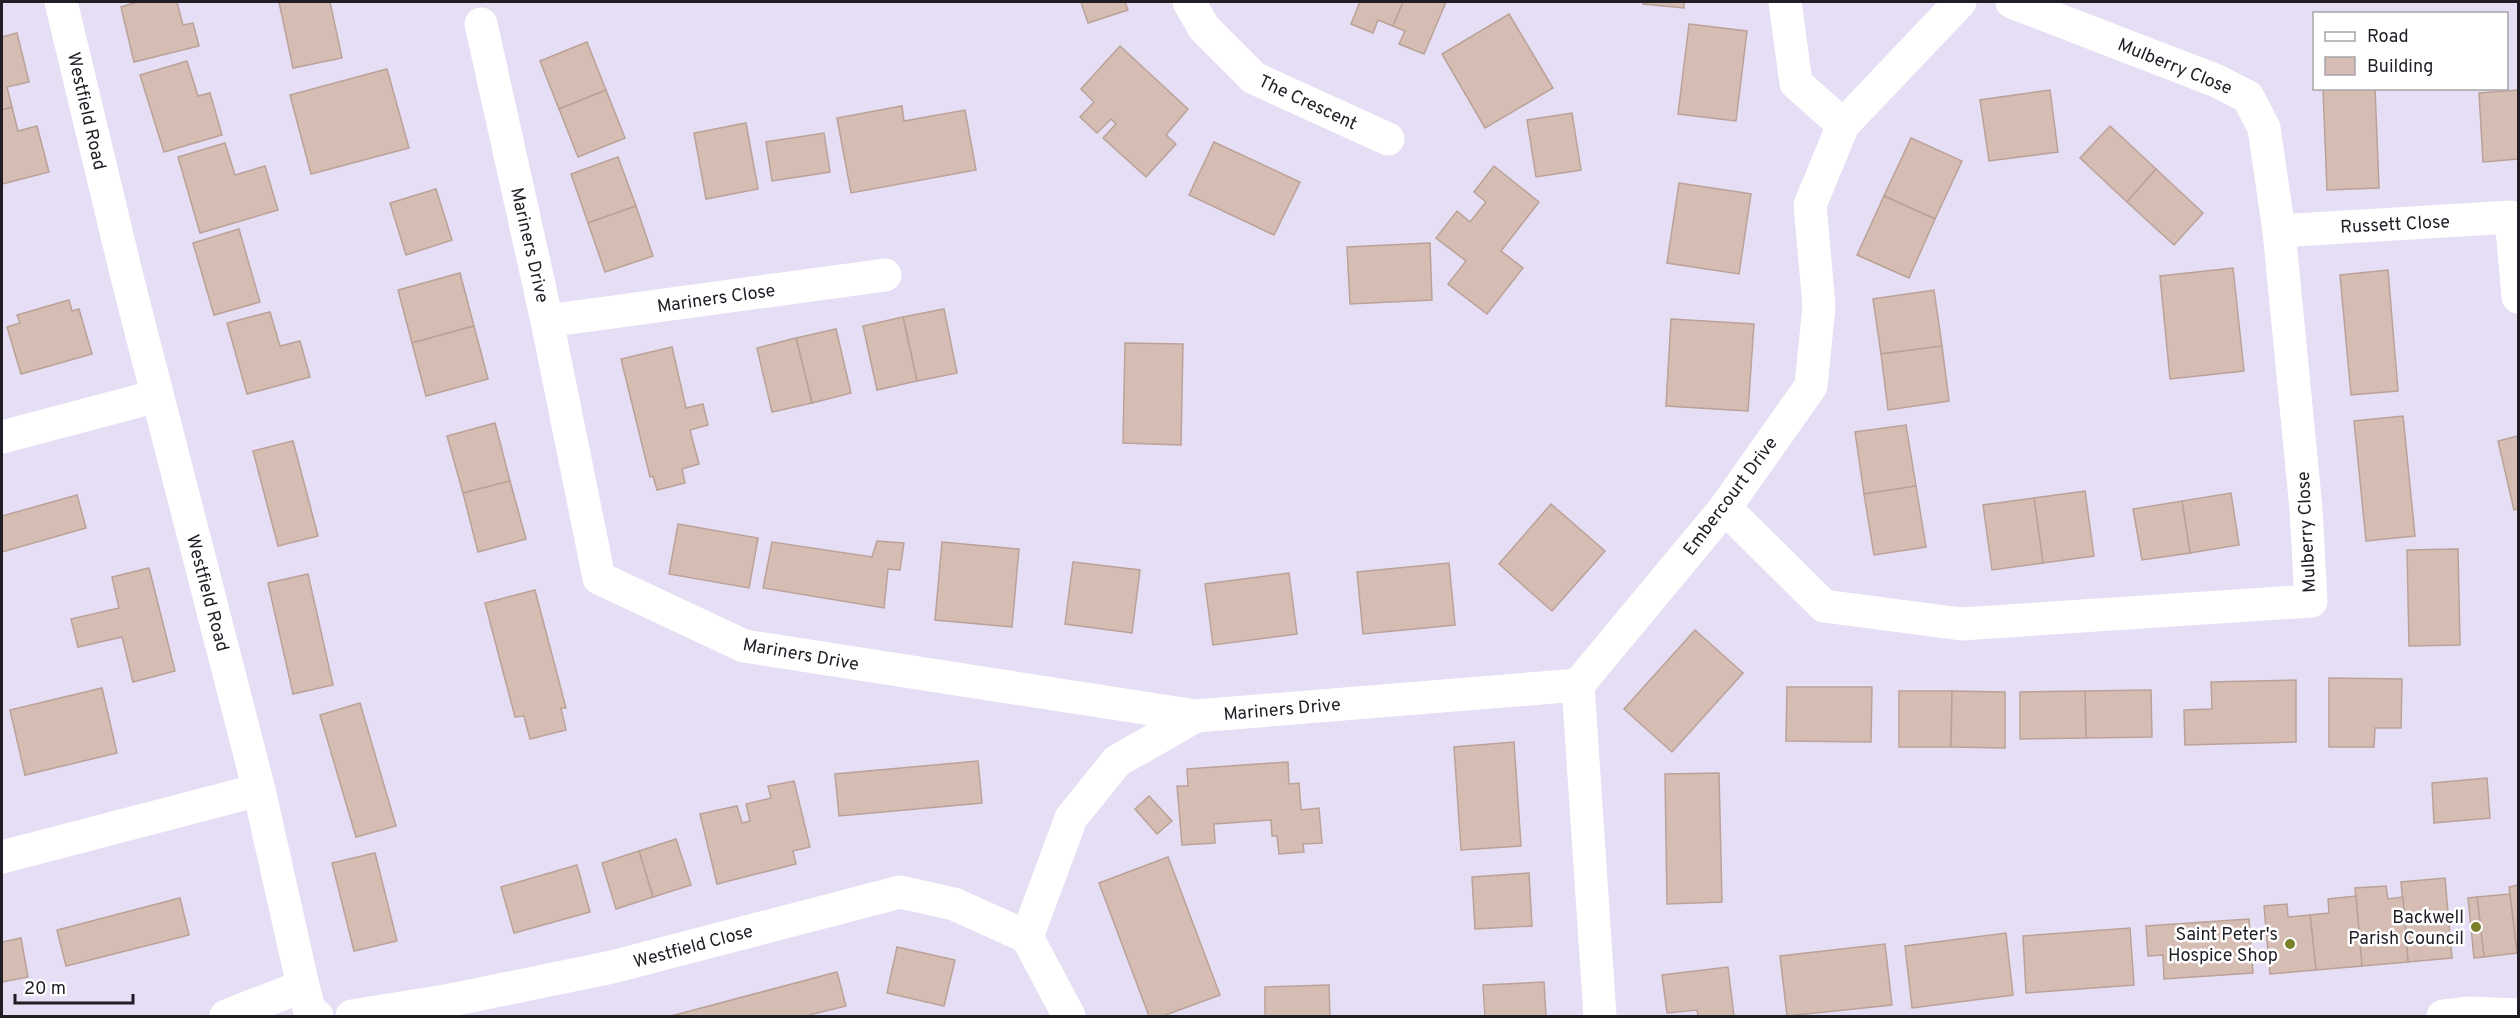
<svg xmlns="http://www.w3.org/2000/svg" width="2520" height="1018" font-family="Overpass,sans-serif">
<style>
.building{fill:#d6bdb3;stroke:#baa298;stroke-width:1.5}
.lines{fill:none;stroke-linecap:round;stroke-linejoin:round}
.minor{stroke:#fff;stroke-width:33}
.poi-dot{fill:#7b812b;stroke:#fff;stroke-width:2}
.labels{text-anchor:middle;stroke-width:5;stroke-linejoin:round;paint-order:stroke}
.street-label{font-size:18px;fill:#201d25;stroke:#fff}
.poi-label{font-size:18px;fill:#201d25;stroke:#fff;text-anchor:end}
</style>
<rect width="100%" height="100%" fill="#e5def4"/>
<!-- building -->
<g class="building">
<path d="M137 2H177L183 25 193 23 199 46 134 62 121 7Z"/>
<path d="M279 2H330L342 58 293 68Z"/>
<path d="M1081 2H1125L1128 10 1088 23Z"/>
<path d="M1360 2H1403L1393 26 1378 20 1373 33 1351 24Z"/>
<path d="M1403 2H1446L1424 54 1399 44 1405 31 1393 26Z"/>
<path d="M1643 2H1684V8L1643 4Z"/>
<path d="M1509 14 1553 88 1485 128 1442 54Z"/>
<path d="M1689 24 1747 31 1736 121 1678 114Z"/>
<path d="M17 33 29 82 7 87 12 107 2 110V37Z"/>
<path d="M587 42 606 90 559 109 540 61Z"/>
<path d="M1120 46 1188 109 1166 135 1176 144 1146 177 1103 138 1116 124 1111 119 1097 133 1080 117 1094 102 1081 89Z"/>
<path d="M187 61 198 96 210 93 222 135 164 152 140 75Z"/>
<path d="M387 69 409 148 311 174 290 95Z"/>
<path d="M2323 88H2375L2379 188 2327 190Z"/>
<path d="M606 90 625 138 578 157 559 109Z"/>
<path d="M2050 90 2058 152 1989 161 1980 100Z"/>
<path d="M2518 90V159L2483 162 2479 93Z"/>
<path d="M902 106 904 121 965 110 976 170 851 193 837 118Z"/>
<path d="M12 107 18 131 37 126 49 172 2 184V110Z"/>
<path d="M1572 113 1581 170 1536 177 1527 120Z"/>
<path d="M746 123 758 189 706 199 694 133Z"/>
<path d="M2110 126 2156 169 2127 202 2080 158Z"/>
<path d="M824 133 830 172 772 181 766 142Z"/>
<path d="M1911 138 1962 161 1935 219 1884 196Z"/>
<path d="M1214 142 1300 182 1274 235 1189 195Z"/>
<path d="M225 143 235 175 265 166 278 210 200 233 178 157Z"/>
<path d="M618 157 636 206 588 223 571 174Z"/>
<path d="M1494 166 1539 202 1501 251 1523 268 1487 314 1448 284 1466 261 1436 238 1457 211 1470 222 1486 202 1474 192Z"/>
<path d="M2156 169 2203 213 2174 245 2127 202Z"/>
<path d="M1679 183 1751 194 1739 274 1667 263Z"/>
<path d="M436 189 452 240 406 255 390 203Z"/>
<path d="M1884 196 1935 219 1909 278 1857 255Z"/>
<path d="M636 206 653 256 605 272 588 223Z"/>
<path d="M239 229 260 302 214 315 193 243Z"/>
<path d="M1430 243 1432 300 1350 304 1347 247Z"/>
<path d="M2233 268 2244 371 2170 379 2160 276Z"/>
<path d="M2388 270 2398 391 2351 395 2340 275Z"/>
<path d="M460 273 474 326 412 343 398 290Z"/>
<path d="M1934 290 1942 346 1881 354 1873 299Z"/>
<path d="M69 300 72 311 79 309 92 354 21 374 7 327 20 323 17 315Z"/>
<path d="M944 309 957 373 917 381 903 317Z"/>
<path d="M270 312 280 346 300 341 310 377 247 394 227 323Z"/>
<path d="M903 317 917 381 877 390 863 326Z"/>
<path d="M1671 319 1754 324 1748 411 1666 406Z"/>
<path d="M474 326 488 379 426 396 412 343Z"/>
<path d="M836 329 851 393 812 403 796 338Z"/>
<path d="M796 338 812 403 772 412 757 348Z"/>
<path d="M1125 343 1183 344 1181 445 1123 443Z"/>
<path d="M1942 346 1949 401 1888 410 1881 354Z"/>
<path d="M672 347 686 408 703 404 708 425 690 430 699 464 682 469 685 483 657 490 653 476 650 477 621 359Z"/>
<path d="M2403 416 2415 536 2366 541 2354 421Z"/>
<path d="M495 423 510 481 463 493 447 436Z"/>
<path d="M1906 425 1916 486 1864 494 1855 432Z"/>
<path d="M2518 436V509L2514 510 2498 441Z"/>
<path d="M293 441 318 536 278 546 253 451Z"/>
<path d="M510 481 526 539 478 552 463 493Z"/>
<path d="M1916 486 1926 547 1874 555 1864 494Z"/>
<path d="M2085 491 2094 556 2043 563 2034 498Z"/>
<path d="M2231 493 2239 545 2190 553 2182 501Z"/>
<path d="M77 495 86 528 2 552V516Z"/>
<path d="M2034 498 2043 563 1992 570 1983 505Z"/>
<path d="M2182 501 2190 553 2142 560 2133 509Z"/>
<path d="M1551 504 1605 551 1552 611 1499 564Z"/>
<path d="M678 524 758 538 749 588 669 574Z"/>
<path d="M877 541 904 543 900 570 888 569 884 608 763 588 772 542 872 557Z"/>
<path d="M942 542 1019 549 1012 627 935 620Z"/>
<path d="M2458 549 2460 645 2409 646 2407 550Z"/>
<path d="M1073 562 1140 570 1132 633 1065 624Z"/>
<path d="M1449 563 1455 625 1363 634 1357 572Z"/>
<path d="M149 568 175 671 133 682 122 637 78 647 71 619 119 608 112 577Z"/>
<path d="M1289 573 1297 634 1213 645 1205 584Z"/>
<path d="M308 574 333 685 293 694 268 583Z"/>
<path d="M535 590 566 708H561L566 730 530 739 524 716 515 717 485 603Z"/>
<path d="M1695 630 1743 673 1672 752 1624 709Z"/>
<path d="M2329 678 2402 679 2401 728H2375L2374 747H2329Z"/>
<path d="M2296 680V742L2185 745 2184 710 2212 709 2211 682Z"/>
<path d="M1787 687H1872L1871 742 1786 741Z"/>
<path d="M102 688 117 753 25 775 10 710Z"/>
<path d="M2151 690 2152 737 2086 738 2085 691Z"/>
<path d="M1899 691H1952L1951 747H1899Z"/>
<path d="M1952 691 2005 692V748L1951 747Z"/>
<path d="M2085 691 2086 738 2020 739V692Z"/>
<path d="M360 703 396 826 356 837 320 715Z"/>
<path d="M1514 742 1521 846 1461 850 1454 747Z"/>
<path d="M978 761 982 803 839 816 835 774Z"/>
<path d="M1288 762 1289 784 1299 783 1301 810 1319 808 1322 843 1303 844 1304 852 1279 854 1277 836H1272L1271 820 1214 824 1215 843 1182 845 1177 786H1188L1187 769Z"/>
<path d="M1719 773 1722 902 1667 904 1665 774Z"/>
<path d="M2487 778 2490 818 2434 823 2432 783Z"/>
<path d="M794 781 810 847 793 851 796 864 717 884 700 814 737 806 742 823 750 821 746 804 771 798 768 786Z"/>
<path d="M1149 796 1172 821 1157 834 1135 809Z"/>
<path d="M676 839 691 885 653 897 639 851Z"/>
<path d="M639 851 653 897 616 909 602 863Z"/>
<path d="M375 853 397 941 354 951 332 863Z"/>
<path d="M1168 857 1220 995 1163 1016H1149L1099 883Z"/>
<path d="M577 865 590 912 514 933 501 887Z"/>
<path d="M1529 873 1532 926 1475 929 1472 877Z"/>
<path d="M2445 878 2452 958 2408 962 2401 882Z"/>
<path d="M2518 885V953H2517L2509 887Z"/>
<path d="M2386 886 2388 899 2403 897 2408 962 2362 966 2355 888Z"/>
<path d="M2510 894 2517 953 2484 957 2477 897Z"/>
<path d="M2356 896 2362 966 2316 970 2310 915 2329 913 2328 899Z"/>
<path d="M2477 897 2484 957 2474 958 2468 898Z"/>
<path d="M180 898 189 935 66 966 57 930Z"/>
<path d="M2287 904 2288 917 2310 915 2316 970 2270 974 2264 906Z"/>
<path d="M2249 919 2253 973 2164 979 2163 955 2148 956 2146 926Z"/>
<path d="M2130 928 2134 985 2026 993 2023 936Z"/>
<path d="M2006 933 2013 995 1912 1008 1905 946Z"/>
<path d="M21 938 28 977 2 982V942Z"/>
<path d="M1885 944 1892 1005 1787 1016 1780 956Z"/>
<path d="M897 947 955 960 944 1006 887 993Z"/>
<path d="M1728 967 1734 1016H1698L1697 1010 1667 1013 1662 975Z"/>
<path d="M837 972 846 1006 805 1016H671Z"/>
<path d="M1544 982 1546 1016H1485L1483 985Z"/>
<path d="M1329 985 1330 1016H1265V987Z"/>
</g>
<g class="lines">
<!-- minor -->
<g class="minor">
<path d="M61 2 127 277 259 790 303 986 310 1012 317 1016"/>
<path d="M1189 2 1204 28 1254 78 1388 139"/>
<path d="M1785 2 1796 83 1843 125"/>
<path d="M481 24 547 321 599 578 744 646 1196 716 1578 685"/>
<path d="M2279 231 2511 217 2518 297"/>
<path d="M547 321 885 275"/>
<path d="M2 437 157 396"/>
<path d="M1725 508 1824 606 1961 624 2311 601 2306 509 2279 231 2264 128 2248 97 2217 81 2012 2"/>
<path d="M2 857 259 790"/>
<path d="M226 1016 303 986"/>
<path d="M352 1016 451 1000 612 967 900 892 954 904 1027 937"/>
<path d="M1069 1016 1027 937 1071 818 1117 761 1196 716"/>
<path d="M1600 1016 1578 685 1725 508 1811 386 1819 306 1810 205 1843 125 1960 2"/>
<path d="M2443 1016 2467 1013 2518 1015"/>
</g>
</g>
<!-- markers -->
<g class="poi-dot">
<circle cx="2476" cy="927" r="6"/>
<circle cx="2290" cy="944" r="6"/>
</g>
<g class="labels">
<!-- street labels -->
<g class="street-label">
<text transform="translate(2175 66) rotate(22)" y="6">Mulberry Close</text>
<text transform="translate(1308 102) rotate(25)" y="6">The Crescent</text>
<text transform="translate(87 111) rotate(77)" y="6">Westfield Road</text>
<text transform="translate(2395 224) rotate(-3)" y="6">Russett Close</text>
<text transform="translate(530 245) rotate(77)" y="6">Mariners Drive</text>
<text transform="translate(716 298) rotate(-8)" y="6">Mariners Close</text>
<text transform="translate(1730 496) rotate(-53)" y="6">Embercourt Drive</text>
<text transform="translate(2306 532) rotate(-93)" y="6">Mulberry Close</text>
<text transform="translate(208 593) rotate(75)" y="6">Westfield Road</text>
<text transform="translate(801 654) rotate(10)" y="6">Mariners Drive</text>
<text transform="translate(1282 709) rotate(-5)" y="6">Mariners Drive</text>
<text transform="translate(693 946) rotate(-15)" y="6">Westfield Close</text>
</g>
<!-- poi labels -->
<g class="poi-label">
<text x="2464" y="923">Backwell<tspan x="2464" dy="21">Parish Council</tspan></text>
<text x="2278" y="940">Saint Peter's<tspan x="2278" dy="21">Hospice Shop</tspan></text>
</g>
</g>
<!-- border -->
<rect width="2520" height="1018" fill="none" stroke="#201d25" stroke-width="6"/>
<!-- legend -->
<rect x="2313" y="12" width="195" height="78" fill="#ffffff" stroke="#a6a5a8" stroke-width="1.5"/>
<rect x="2325" y="32" width="30" height="9" fill="#ffffff" stroke="#a6a5a8" stroke-width="1.5"/>
<text x="2367" y="42" font-size="18" fill="#201d25">Road</text>
<rect x="2325" y="57" width="30" height="18" fill="#d6bdb3" stroke="#a6a5a8" stroke-width="1.5"/>
<text x="2367" y="72" font-size="18" fill="#201d25">Building</text>
<!-- scale -->
<path d="M15 994v9h118v-9" fill="none" stroke="#201d25" stroke-width="3"/>
<text x="24" y="994" font-size="18" fill="#201d25" stroke="#ffffff" stroke-width="4.5" paint-order="stroke">20 m</text>
</svg>
